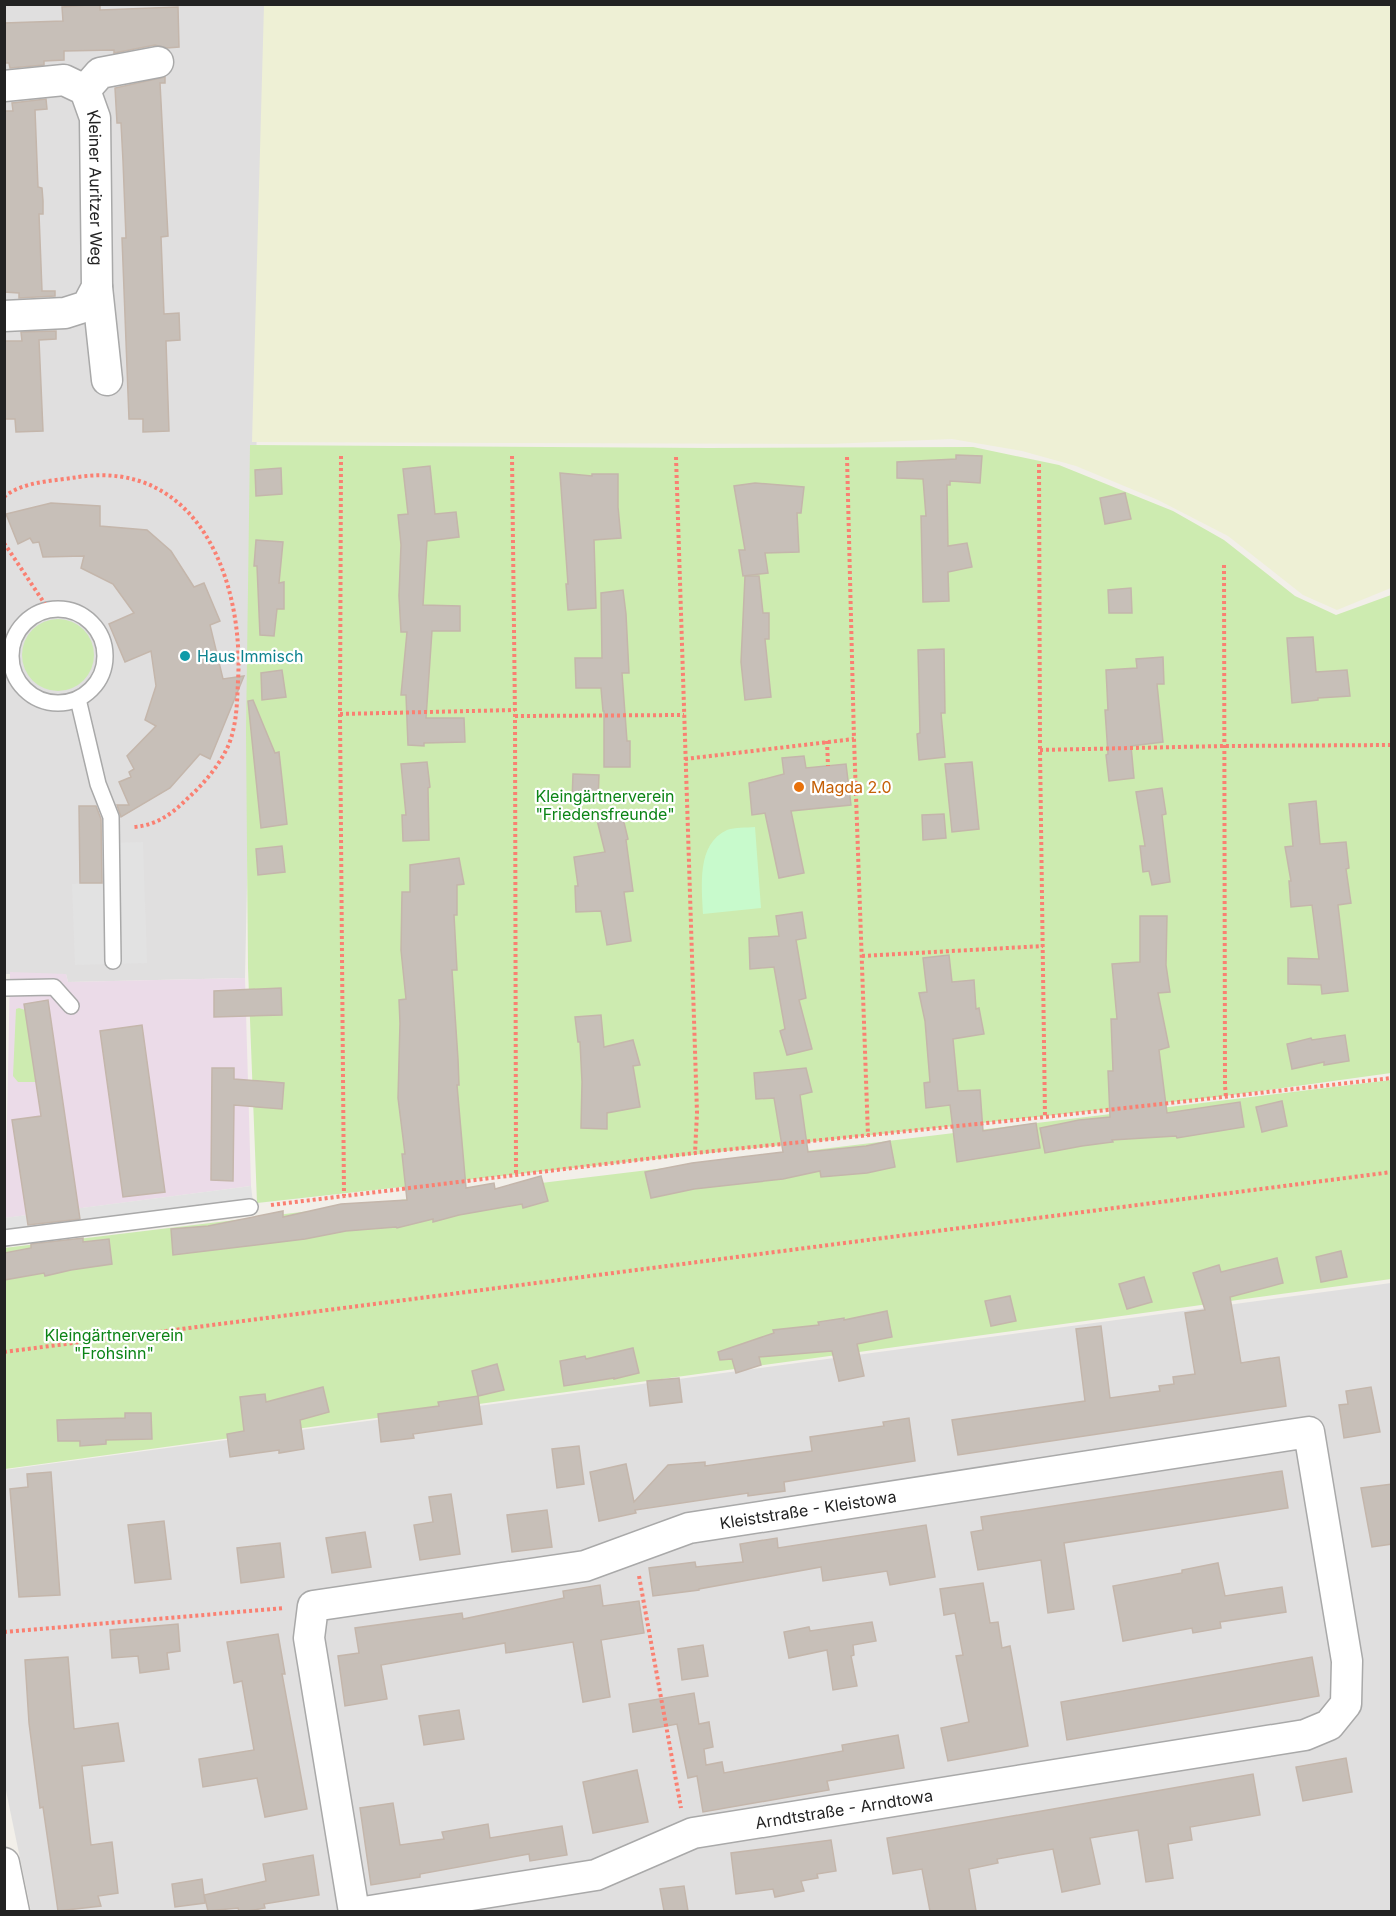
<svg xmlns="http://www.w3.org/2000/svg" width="1396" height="1916" font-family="Inter,sans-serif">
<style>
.residential{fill:#e0dfdf}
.industrial{fill:#ebdbe8}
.farmland{fill:#eef0d5}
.grass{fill:#cdebb0}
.park{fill:#c8facc}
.parking{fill:#e2e2e2}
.building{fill:#c7bfb8;stroke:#c4b6ab;stroke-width:1.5}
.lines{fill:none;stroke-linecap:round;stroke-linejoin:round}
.service-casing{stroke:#a9a9a9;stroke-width:18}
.minor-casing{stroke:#a9a9a9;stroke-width:33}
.path{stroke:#fa8072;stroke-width:4;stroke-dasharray:3 3;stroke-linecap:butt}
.service{stroke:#fff;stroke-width:15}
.minor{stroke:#fff;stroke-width:30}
.culture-dot{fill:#0f9aa8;stroke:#fff;stroke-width:2}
.food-dot{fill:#e8710a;stroke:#fff;stroke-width:2}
.labels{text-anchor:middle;stroke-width:4.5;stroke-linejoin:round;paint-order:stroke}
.street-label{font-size:16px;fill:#222;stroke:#fff}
.culture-label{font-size:16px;fill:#0d838f;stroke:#fff;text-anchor:start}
.food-label{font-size:16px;fill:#c56008;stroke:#fff;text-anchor:start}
.park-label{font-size:16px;fill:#0c8416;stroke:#fff}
</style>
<rect width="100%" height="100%" fill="#f2efe9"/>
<!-- residential -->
<g class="residential">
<path d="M4 5H266L245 978 68 982 66 974H5Z"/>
<path d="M1391 1283V1911H31L5 1786 4 1470Z"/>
</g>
<!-- industrial -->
<path class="industrial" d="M10 972 66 974 68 982 245 978 251 1186 5 1218Z"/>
<!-- farmland -->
<path class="farmland" d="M264 5H1391V588L1337 610 1303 595 1228 536 1158 500 1076 466 1022 451 952 439 829 444 252 442Z"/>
<!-- grass -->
<g class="grass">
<path d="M250 445 709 448 973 447 1059 465 1173 511 1224 540 1295 596 1336 615 1391 595V1073L1217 1097 257 1203 248 968 246 731Z"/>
<circle cx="58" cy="655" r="36"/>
<path d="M19 1008 25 1010 36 1082H18L13 1076 16 1009Z"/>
<path d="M1391 1080V1279L5 1469 4 1248Z"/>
</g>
<!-- park -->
<path class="park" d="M755 827 761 908 703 914C702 887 696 844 727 830 735 827 746 828 755 827Z"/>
<!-- parking -->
<g class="parking">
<path d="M143 842 147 963 75 965 72 884 106 883V843Z"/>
<path d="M251 1186 253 1203 5 1235 4 1218Z"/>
</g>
<!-- building -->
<g class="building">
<path d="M100 4V10L178 7 179 47 167 48 155 45 114 53V50L64 51V60L44 61V65L10 68 9 63H4V23L63 21 62 7Z"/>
<path d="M165 77V83H160L168 236 161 237 164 314 179 313 180 340 166 341 169 431 143 432V419H129L122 238H126L123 161 121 123H117L115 88Z"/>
<path d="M46 99 47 109 35 110 38 187 42 188 43 201V214H39L42 291H55V296L19 298V293L4 292V111H13L12 103Z"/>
<path d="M56 331V339L39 340 43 431 16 432 15 419H4V341H22L21 332Z"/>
<path d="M956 455 982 456 980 483 950 481V485H947L948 546 967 543 972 567 948 572 949 601 923 602 921 516H926L923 479 897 478V462L956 459Z"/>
<path d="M430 466 435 514 456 512 459 537 427 541 423 605 460 606V631H432L426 718H464L465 742 424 743V746L408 745 406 695H401L407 632H401L399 596 401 545 398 515 408 514 403 469Z"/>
<path d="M281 468 282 494 256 496 255 470Z"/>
<path d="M560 473 592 476V474H618V507L621 538 594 540 596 608 568 610 566 584H568Z"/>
<path d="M755 483 804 487 801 513H797L799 552 765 553 768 573 743 576 739 550H745L734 486Z"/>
<path d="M1125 493 1131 519 1105 524 1100 498Z"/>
<path d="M51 503 100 506V526L147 530 171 551 194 587 204 583 220 621 210 625 223 679 244 676 210 759 200 754 170 788 121 817 117 805H129L119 782 131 777 129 772 134 769 127 756 156 726 145 720 156 686 151 651 125 662 109 624 134 613 113 584 81 568 84 556 43 557 39 542 33 543 30 538 18 544 6 514Z"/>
<path d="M256 540 283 542 279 583 284 582V609H277L274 636 260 635 257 566H254Z"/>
<path d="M745 576H759L763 613H769V639H765L771 697 745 700 741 662Z"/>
<path d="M1131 588 1132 613H1109L1108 590Z"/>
<path d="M623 590 626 614 629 673H622L627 741H630V767H604V711H603L601 688H576L575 658H602L601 593Z"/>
<path d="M1313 637 1316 672 1347 670 1350 696 1318 698V700L1292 703 1287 638Z"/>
<path d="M944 649 945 713H941L945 757 919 760 917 734 920 733 918 650Z"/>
<path d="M1163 657 1164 684H1157L1163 742 1131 746 1134 778 1109 781 1106 755 1108 754 1105 710H1108L1106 670 1137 668 1136 659Z"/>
<path d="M282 670 286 697 262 700 261 673Z"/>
<path d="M253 700 275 753 279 752 287 824 261 828 248 701Z"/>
<path d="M804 756 806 768 846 764 851 805 791 811 804 873 779 878 765 813 752 815 749 783 784 774 782 758Z"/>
<path d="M427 762 430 787 428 788 429 840 403 841 402 815H406L401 764Z"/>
<path d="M972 762 979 829 952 832 945 764Z"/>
<path d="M573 774 599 775 598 801H572Z"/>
<path d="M1162 788 1166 814 1162 815 1170 882 1152 885 1149 871 1143 872 1140 846H1145L1136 792Z"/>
<path d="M1316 801 1320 844 1346 842 1349 868 1346 869 1351 903 1338 905 1348 991 1322 994 1321 985 1288 984V958L1319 959 1312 905 1291 907 1289 881H1291L1285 847 1293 846 1289 804Z"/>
<path d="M79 806H96L101 819 102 883H80Z"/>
<path d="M622 814 628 839 626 840 633 891 624 892 631 941 607 945 601 911 576 912 575 886H578L574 857 605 852 597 820Z"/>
<path d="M944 814 946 838 923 840 922 815Z"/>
<path d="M282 846 285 872 258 875 256 849Z"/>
<path d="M459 858 464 884 457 885V915H454L457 970H452L458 1059 459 1085H457L466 1188 494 1183 495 1189 541 1176 548 1201 523 1208 522 1204 459 1215 433 1222V1219L397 1228 396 1227 346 1231 305 1239 173 1255 171 1229 208 1226 283 1211V1217L341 1204 407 1200 402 1154H405L398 1098 400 1023 399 1000 406 999 401 950 402 892H410V865Z"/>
<path d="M802 912 806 938 796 940 806 998 799 1000 812 1049 787 1055 780 1031 785 1029 774 967 750 969 749 938 779 936 776 916Z"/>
<path d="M1140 916H1167L1166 965 1170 992 1158 993 1169 1047 1159 1050 1167 1113 1240 1102 1244 1127 1177 1138 1176 1136 1112 1140 1113 1142 1082 1146 1045 1153 1040 1128 1079 1120 1110 1117 1108 1071H1113L1111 1019H1117L1112 964 1140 962Z"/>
<path d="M949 955 952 982 974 980 976 1009 979 1008 984 1034 953 1039 958 1091 980 1090 983 1131 1036 1123 1040 1148 957 1162 950 1105 926 1108 924 1083 930 1082 925 1021 919 993 927 992 923 958Z"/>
<path d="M281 988 282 1015 214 1017V991Z"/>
<path d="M48 1000 80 1219 28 1225 12 1120 41 1116 24 1004Z"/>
<path d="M601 1015 604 1047 633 1040 640 1065 633 1066 640 1107 607 1113V1129L581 1128 582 1082 580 1042H578L575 1017Z"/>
<path d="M142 1025 165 1192 123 1197 100 1031Z"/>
<path d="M1345 1035 1349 1061 1324 1065V1062L1292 1069 1287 1044 1311 1038 1312 1040Z"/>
<path d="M212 1068H234V1079L284 1083 282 1109 234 1105 233 1181 211 1180Z"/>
<path d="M806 1068 812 1092 800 1095 808 1152 866 1146 890 1141 895 1167 867 1173 821 1177 820 1171 783 1179 694 1189 651 1198 645 1172 692 1163 783 1152 774 1098 756 1099 754 1073Z"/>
<path d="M1282 1101 1287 1126 1262 1132 1256 1107Z"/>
<path d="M83 1238V1242L109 1239 112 1264 71 1270 45 1276 44 1273 4 1280V1253L31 1248V1244Z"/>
<path d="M1341 1251 1347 1277 1321 1282 1316 1257Z"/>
<path d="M1277 1258 1283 1283 1230 1297 1241 1363 1279 1357 1286 1406 958 1455 952 1420 1085 1401 1076 1329 1101 1326 1110 1398 1160 1391 1159 1386 1174 1384 1173 1377 1195 1374 1185 1313 1205 1310 1193 1273 1219 1265 1221 1272Z"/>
<path d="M1144 1277 1152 1302 1127 1309 1119 1284Z"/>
<path d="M1010 1296 1016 1321 991 1326 985 1301Z"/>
<path d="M887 1311 892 1337 857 1344 864 1376 839 1381 832 1351 759 1357 761 1365 736 1373 732 1359 720 1360 718 1352 774 1333 773 1330 819 1325 818 1322 844 1318V1320Z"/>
<path d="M633 1348 639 1373 614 1379V1378L564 1386 560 1361 585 1356 586 1359Z"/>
<path d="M497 1364 504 1390 478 1396 472 1371Z"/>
<path d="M679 1378 682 1402 650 1406 647 1381Z"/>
<path d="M323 1387 329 1412 300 1420 304 1449 279 1453V1450L230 1457 227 1434 244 1431 240 1397 265 1394 266 1402Z"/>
<path d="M1371 1387 1380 1432 1344 1438 1339 1405 1348 1404 1346 1391Z"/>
<path d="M478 1396 482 1424 413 1434 414 1438 381 1442 378 1414 439 1406 438 1402Z"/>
<path d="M125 1413H151L152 1439 106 1440V1444L80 1446V1441H58L57 1420 125 1418Z"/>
<path d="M909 1418 915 1461 784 1482 785 1491 748 1496V1493L635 1510 636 1513 599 1521 590 1472 626 1464 634 1502 668 1465 705 1462V1466L812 1451 810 1437 884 1426 883 1422Z"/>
<path d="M579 1446 584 1484 557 1488 552 1449Z"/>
<path d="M1282 1471 1288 1508 1064 1543 1074 1609 1048 1613 1041 1560 978 1570 971 1532 983 1530 981 1517Z"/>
<path d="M51 1472 60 1595 19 1597 10 1489 28 1487 27 1474Z"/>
<path d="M1392 1484V1544L1372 1547 1361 1488Z"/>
<path d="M451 1494 460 1554 420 1560 414 1525 433 1522 429 1497Z"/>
<path d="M547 1510 552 1547 512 1552 507 1515Z"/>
<path d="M164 1521 171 1579 135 1583 128 1525Z"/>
<path d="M926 1525 935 1577 890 1585 887 1571 823 1581 821 1567 699 1589V1590L653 1596 649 1568 695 1562 696 1567 743 1562 740 1544 777 1538 778 1548Z"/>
<path d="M365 1532 371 1567 332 1573 326 1538Z"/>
<path d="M280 1543 284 1577 241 1583 237 1548Z"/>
<path d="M1218 1563 1225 1596 1282 1587 1286 1612 1220 1622 1221 1628 1193 1633 1192 1628 1123 1641 1113 1586 1182 1573V1570Z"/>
<path d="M983 1583 990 1623 998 1622 1002 1648 1010 1646 1028 1746 948 1761 941 1728 969 1722 956 1656 963 1655 955 1613 944 1615 940 1589Z"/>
<path d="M600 1585 603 1606 639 1601 644 1633 601 1640 610 1697 583 1702 573 1642 506 1653 505 1643 381 1665 387 1699 345 1706 338 1656 359 1653 355 1628 462 1613 463 1619 564 1598 563 1591Z"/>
<path d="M872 1622 876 1641 853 1645 854 1655 851 1656 857 1686 833 1690 827 1650 789 1658 784 1632 809 1627 810 1631Z"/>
<path d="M178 1624 180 1651 167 1653 169 1669 140 1673 138 1656 112 1658 110 1630Z"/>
<path d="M278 1634 285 1674H282L307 1809 265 1817 257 1778 203 1787 199 1759 254 1750 242 1681 234 1683 227 1642Z"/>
<path d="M703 1645 708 1676 682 1680 678 1649Z"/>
<path d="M68 1657 74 1729 118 1723 124 1761 82 1766 91 1845 112 1842 118 1893 98 1896 101 1906 58 1911 43 1807 40 1808 29 1723 25 1660Z"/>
<path d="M1312 1657 1319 1696 1067 1740 1061 1702Z"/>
<path d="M694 1693 699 1724 709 1722 713 1747 704 1749 706 1765 722 1762 724 1773 843 1751 842 1745 898 1735 904 1768 827 1781 829 1790 703 1812 697 1776 688 1778 677 1724 633 1732 629 1704Z"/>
<path d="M459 1710 464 1739 424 1745 419 1716Z"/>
<path d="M1346 1758 1352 1792 1303 1801 1296 1767Z"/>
<path d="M637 1770 648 1822 593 1833 583 1782Z"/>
<path d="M1253 1774 1260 1815 1190 1827 1192 1840 1168 1844 1173 1878 1146 1882 1138 1830 1090 1838 1100 1884 1062 1892 1053 1849 997 1859 998 1863 969 1869 976 1911H930L922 1869 893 1874 887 1838Z"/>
<path d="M393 1803 400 1845 444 1839 442 1832 488 1824 490 1838 562 1826 567 1855 530 1861 529 1854 420 1874V1877L371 1885 360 1808Z"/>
<path d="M831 1840 836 1871 817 1874 818 1878 801 1881 804 1891 775 1897 773 1889 736 1894 731 1853Z"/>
<path d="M313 1855 319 1895 264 1904 265 1908 248 1911H239L238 1908 208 1911 204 1895 266 1881 263 1864Z"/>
<path d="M202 1879 205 1903 175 1907 172 1884Z"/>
<path d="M684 1886 688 1911H664L660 1889Z"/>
</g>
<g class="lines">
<!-- service casing -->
<g class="service-casing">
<g id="service">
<circle cx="58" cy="656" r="47"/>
<path d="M78 699 98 784 111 817 113 961"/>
<path d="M4 988 54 987 71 1006"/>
<path d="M4 1238 250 1207"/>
</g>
</g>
<!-- minor casing -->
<g class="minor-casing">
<g id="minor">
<path id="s1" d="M4 86 64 80 85 90 95 118 97 287 87 306 65 313 4 316"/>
<path d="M85 90 100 73 158 62"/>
<path d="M97 287 107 380"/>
<path d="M4 1863 14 1912"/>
<path id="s2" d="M354 1912 309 1638 313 1606 585 1566 689 1528 1309 1432 1347 1661 1346 1704 1329 1725 1305 1735 693 1833 596 1875 364 1912"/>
</g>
</g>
<!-- path -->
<g class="path">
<path d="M341 456 340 714 344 1196"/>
<path d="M512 456 515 716 516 1176"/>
<path d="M676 457 697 1113 695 1153"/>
<path d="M847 457 854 739 868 1136"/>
<path d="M1039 464 1040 750 1045 1117"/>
<path d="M4 497C23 481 55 481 78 477 199 459 244 582 238 681 237 702 237 723 229 744 221 763 204 784 188 798 172 814 157 825 134 827"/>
<path d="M4 543 49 610"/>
<path d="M1224 565 1225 1086 1226 1097"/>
<path d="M340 714 515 710"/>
<path d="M515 716 684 715"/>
<path d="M827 741 828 766"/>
<path d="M1040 750 1224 746 1392 745"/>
<path d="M685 759 854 739"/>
<path d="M862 956 1043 946"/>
<path d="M271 1205 695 1153 1045 1117 1392 1078"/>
<path d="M4 1352 1392 1172"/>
<path d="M639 1576 681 1808"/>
<path d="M4 1632 285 1608"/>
</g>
<!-- service -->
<use href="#service" class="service"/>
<!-- minor -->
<use href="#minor" class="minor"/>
</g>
<!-- markers -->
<circle class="culture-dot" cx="185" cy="656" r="6"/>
<circle class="food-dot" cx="799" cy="787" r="6"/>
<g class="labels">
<!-- street labels -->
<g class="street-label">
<text dy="6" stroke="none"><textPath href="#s1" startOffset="183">Kleiner Auritzer Weg</textPath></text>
<text dy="6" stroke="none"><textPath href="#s2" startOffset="816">Kleiststraße - Kleistowa</textPath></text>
<text transform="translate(844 1809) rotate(-9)" y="6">Arndtstraße - Arndtowa</text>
</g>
<!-- culture labels -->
<g class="culture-label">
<text x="197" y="662">Haus Immisch</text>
</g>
<!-- food labels -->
<g class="food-label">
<text x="811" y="793">Magda 2.0</text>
</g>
<!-- park labels -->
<g class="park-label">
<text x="605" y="802">Kleingärtnerverein<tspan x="605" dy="18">"Friedensfreunde"</tspan></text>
<text x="114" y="1341">Kleingärtnerverein<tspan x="114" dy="18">"Frohsinn"</tspan></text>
</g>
</g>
<!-- border -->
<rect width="1396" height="1916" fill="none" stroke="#222222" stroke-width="12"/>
</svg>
